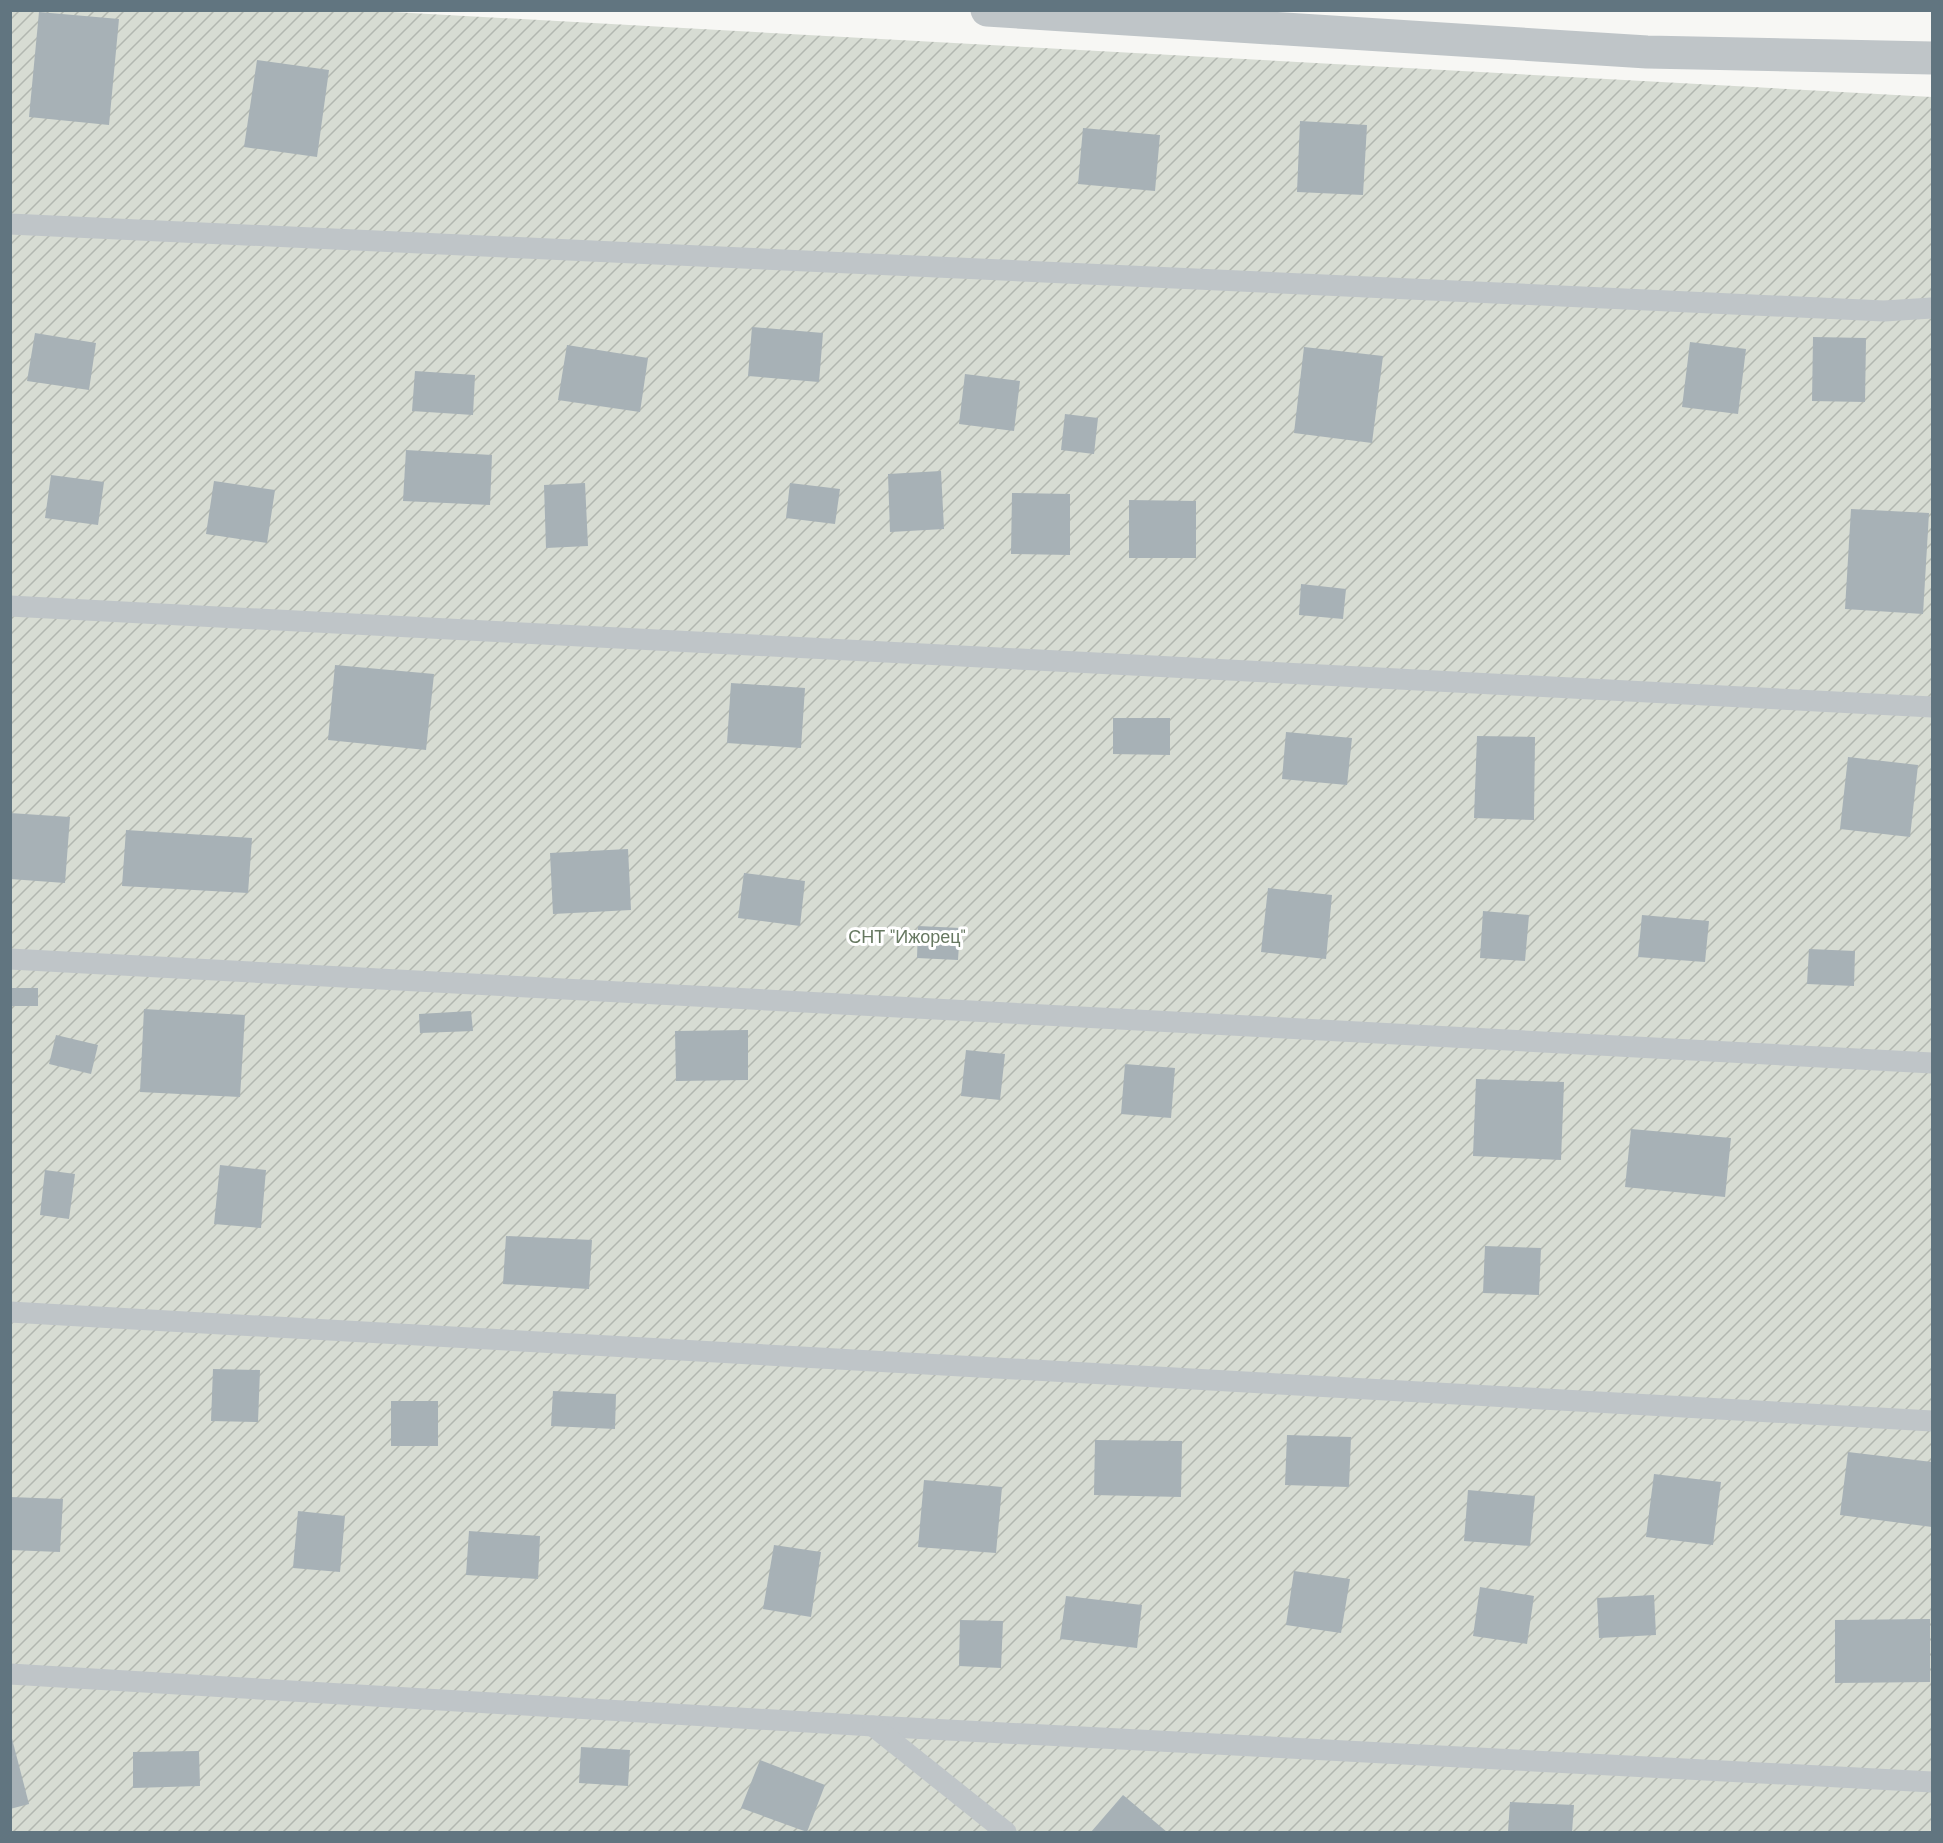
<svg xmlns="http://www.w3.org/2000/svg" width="1943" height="1843" font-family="'DM Sans',sans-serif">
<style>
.garden{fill:url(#garden-furrows)}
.building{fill:#a7b1b6}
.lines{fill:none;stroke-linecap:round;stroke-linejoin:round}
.lane{stroke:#bfc5c8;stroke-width:21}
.street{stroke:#bfc5c8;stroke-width:33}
.labels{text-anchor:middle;stroke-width:6;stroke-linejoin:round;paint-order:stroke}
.park-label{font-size:18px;fill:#667860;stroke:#fff}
</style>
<defs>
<pattern id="garden-furrows" width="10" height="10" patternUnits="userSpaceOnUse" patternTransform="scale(1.5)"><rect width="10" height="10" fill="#d7dcd3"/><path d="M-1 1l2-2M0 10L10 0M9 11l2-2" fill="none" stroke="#b2b7b0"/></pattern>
</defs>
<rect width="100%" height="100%" fill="#f7f7f4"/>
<!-- garden -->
<path class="garden" d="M11 11H375L1932 97V1832H11Z"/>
<!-- building -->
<g class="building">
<path d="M39 12 119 19 109 125 29 117Z"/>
<path d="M257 60 329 70 317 157 244 147Z"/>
<path d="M1300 121 1367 125 1363 195 1297 192Z"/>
<path d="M1083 128 1160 135 1155 191 1078 184Z"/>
<path d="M752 327 823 333 819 382 748 376Z"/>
<path d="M35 333 96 343 89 390 27 381Z"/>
<path d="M1813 337 1866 338 1865 402 1812 401Z"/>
<path d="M1690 342 1746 349 1738 414 1682 407Z"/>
<path d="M567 345 648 358 640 412 558 400Z"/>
<path d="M1304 347 1383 356 1372 443 1294 433Z"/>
<path d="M415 371 475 375 473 415 412 411Z"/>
<path d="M965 374 1020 381 1014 431 959 424Z"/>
<path d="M1065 414 1098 418 1094 454 1061 450Z"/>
<path d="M406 450 492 455 490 505 403 501Z"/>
<path d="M941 471 944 529 890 532 888 474Z"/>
<path d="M51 475 104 482 98 525 45 518Z"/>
<path d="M214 481 275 490 267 543 206 534Z"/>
<path d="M585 483 588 546 546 548 544 485Z"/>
<path d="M790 483 840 489 835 524 786 518Z"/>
<path d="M1012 493 1070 494V555L1011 554Z"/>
<path d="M1129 500 1196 501V558H1129Z"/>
<path d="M1851 509 1929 513 1923 614 1845 609Z"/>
<path d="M1301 584 1346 589 1343 619 1299 615Z"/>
<path d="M335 665 434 674 426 750 328 740Z"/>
<path d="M731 683 805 688 801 748 727 743Z"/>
<path d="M1113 718H1170V755L1113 754Z"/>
<path d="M1286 732 1352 738 1347 785 1282 779Z"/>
<path d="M1477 736 1535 737 1534 820 1474 818Z"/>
<path d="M1848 757 1918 765 1910 837 1840 829Z"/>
<path d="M10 813 70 817 65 883 10 879Z"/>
<path d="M126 830 252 838 248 893 122 886Z"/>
<path d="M628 849 631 910 553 914 550 853Z"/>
<path d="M744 873 805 881 800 926 738 918Z"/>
<path d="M1268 888 1332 895 1326 959 1261 952Z"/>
<path d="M1483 911 1529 915 1525 961 1480 958Z"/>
<path d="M1642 915 1709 921 1705 962 1638 957Z"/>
<path d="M918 926 960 928 958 960 917 958Z"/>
<path d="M1809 949 1855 951 1854 986 1807 984Z"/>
<rect x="10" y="988" width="28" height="18"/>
<path d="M144 1009 245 1015 240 1097 140 1092Z"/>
<path d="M471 1011 473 1031 420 1033 419 1014Z"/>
<path d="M748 1030V1080L676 1081 675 1031Z"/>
<path d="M56 1035 98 1045 91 1074 49 1064Z"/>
<path d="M966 1050 1005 1054 1000 1100 961 1096Z"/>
<path d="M1125 1064 1175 1068 1171 1118 1121 1114Z"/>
<path d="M1476 1079 1564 1082 1561 1160 1473 1156Z"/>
<path d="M1631 1129 1731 1138 1725 1197 1625 1187Z"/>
<path d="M220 1165 266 1170 261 1228 214 1224Z"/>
<path d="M45 1170 75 1174 69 1219 40 1215Z"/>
<path d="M506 1236 592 1240 589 1289 503 1284Z"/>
<path d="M1485 1246 1541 1248 1539 1295 1483 1293Z"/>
<path d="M213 1369 260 1370 258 1422 211 1421Z"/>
<path d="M553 1391 616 1394 615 1429 551 1426Z"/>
<rect x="391" y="1401" width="47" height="45"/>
<path d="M1287 1435 1351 1437 1349 1487 1285 1485Z"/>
<path d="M1095 1440 1182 1441 1181 1497 1094 1495Z"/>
<path d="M1848 1452 1932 1462V1527L1840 1515Z"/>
<path d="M1654 1474 1721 1482 1713 1545 1646 1537Z"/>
<path d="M924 1480 1002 1487 996 1553 918 1547Z"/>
<path d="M1468 1490 1535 1496 1530 1546 1464 1541Z"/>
<path d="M10 1497 63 1499 60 1552 10 1550Z"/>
<path d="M298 1511 345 1516 340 1572 293 1568Z"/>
<path d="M469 1531 540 1536 538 1579 466 1575Z"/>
<path d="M774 1545 821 1552 811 1617 763 1609Z"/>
<path d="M1294 1571 1350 1579 1341 1633 1286 1625Z"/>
<path d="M1480 1587 1534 1596 1527 1644 1473 1636Z"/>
<path d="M1654 1595 1656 1635 1599 1638 1597 1598Z"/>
<path d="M1066 1596 1142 1605 1137 1648 1060 1639Z"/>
<path d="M1930 1619V1682L1835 1683V1620Z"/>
<path d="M960 1620 1003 1621 1001 1668 959 1666Z"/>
<path d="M10 1731 29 1804 10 1809Z"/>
<path d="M581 1747 630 1750 628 1786 579 1783Z"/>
<path d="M199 1751 200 1786 133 1788V1752Z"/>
<path d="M760 1760 825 1785 807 1832 741 1808Z"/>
<path d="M1123 1795 1167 1832H1091Z"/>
<path d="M1510 1802 1574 1805 1572 1832H1508Z"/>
</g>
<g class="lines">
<!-- lane -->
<g class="lane">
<path d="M10 224 1884 311 1932 308"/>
<path d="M10 606 1932 707"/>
<path d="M10 959 1932 1063"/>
<path d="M10 1312 1932 1421"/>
<path d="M10 1674 873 1726 1932 1782"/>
<path d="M873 1726 1006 1832"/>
</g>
<!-- street -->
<path class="street" d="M987 10 1647 52 1932 58"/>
</g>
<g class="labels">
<!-- park labels -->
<g class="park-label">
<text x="907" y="943">СНТ "Ижорец"</text>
</g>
</g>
<!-- border -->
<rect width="1943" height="1843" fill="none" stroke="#617580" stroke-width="24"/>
</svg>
